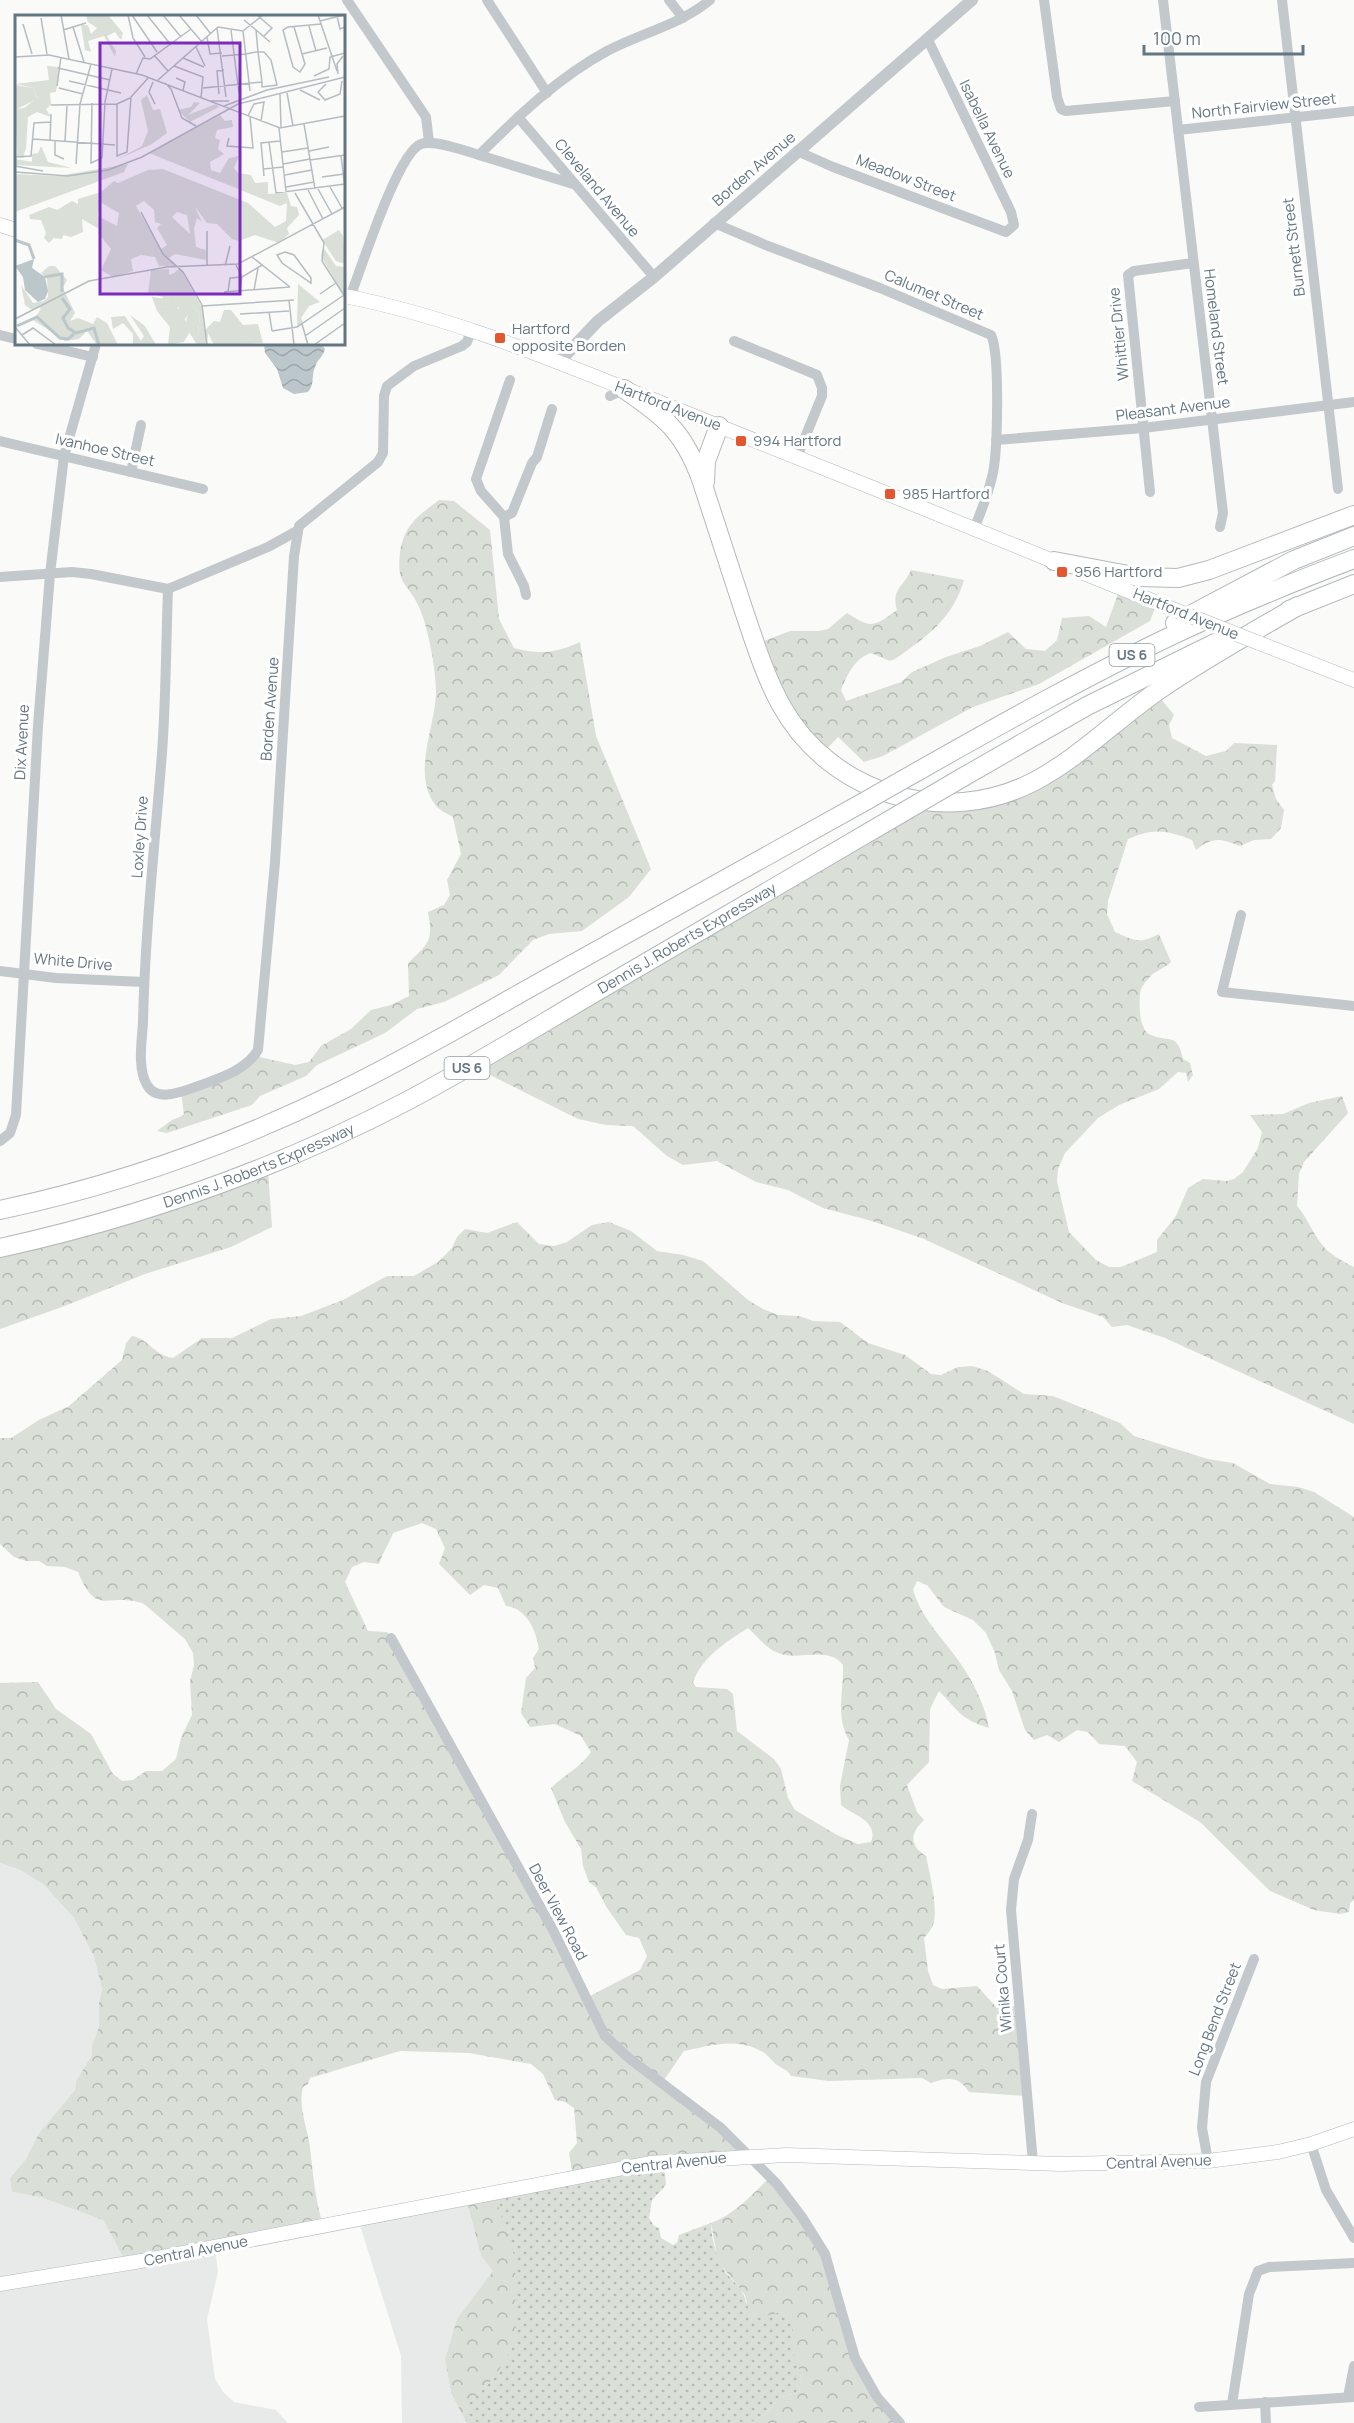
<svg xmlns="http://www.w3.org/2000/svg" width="1354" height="2423" font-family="Manrope,sans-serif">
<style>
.built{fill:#e8e9e9}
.grass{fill:url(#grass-dots)}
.forest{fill:url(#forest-crowns);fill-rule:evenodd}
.water{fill:url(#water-waves)}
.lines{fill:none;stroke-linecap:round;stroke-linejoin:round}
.secondary-casing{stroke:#b3babf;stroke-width:15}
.motorway-casing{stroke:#b4b9bd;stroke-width:20}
.minor{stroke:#c3c8cc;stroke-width:10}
.tertiary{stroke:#c3c8cc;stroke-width:12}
.secondary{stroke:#fff;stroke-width:14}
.motorway{stroke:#fff;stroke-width:18}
.secondary-bridge-casing{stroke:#b3babf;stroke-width:15;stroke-linecap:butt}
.motorway-bridge-casing{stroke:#b4b9bd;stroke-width:20;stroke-linecap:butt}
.secondary-bridge{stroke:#fff;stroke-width:14}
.motorway-bridge{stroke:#fff;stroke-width:18}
.poi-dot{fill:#e4572e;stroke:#fff;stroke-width:2}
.labels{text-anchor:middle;stroke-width:6;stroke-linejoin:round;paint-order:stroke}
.shield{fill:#fff;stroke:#939fa8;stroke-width:1.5}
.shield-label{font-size:14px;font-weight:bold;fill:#657683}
.street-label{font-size:15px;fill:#657683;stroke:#fff}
.poi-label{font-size:15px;fill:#657683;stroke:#fff;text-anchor:start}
.inset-river{fill:none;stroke:#bbc7cb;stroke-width:3}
.inset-road{fill:none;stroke:#b5bdc2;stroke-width:1.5}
.view{fill:#7b2cbf;fill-opacity:0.15;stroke:#7b2cbf;stroke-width:3}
.inset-edge{fill:none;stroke:#657683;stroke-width:3}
</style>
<defs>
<pattern id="grass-dots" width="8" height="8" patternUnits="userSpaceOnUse" patternTransform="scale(1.5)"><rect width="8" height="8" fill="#dadfd7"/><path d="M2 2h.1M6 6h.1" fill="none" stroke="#b4b9b4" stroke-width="1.8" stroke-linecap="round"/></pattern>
<pattern id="forest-crowns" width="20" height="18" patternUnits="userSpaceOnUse" patternTransform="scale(1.5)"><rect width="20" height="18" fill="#dadfd7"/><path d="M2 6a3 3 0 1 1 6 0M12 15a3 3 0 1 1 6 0" fill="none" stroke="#b4b9b4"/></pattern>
<pattern id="water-waves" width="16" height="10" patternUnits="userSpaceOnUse" patternTransform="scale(1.5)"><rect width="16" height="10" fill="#bbc7cb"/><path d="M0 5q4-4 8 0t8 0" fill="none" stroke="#9ca6aa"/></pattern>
</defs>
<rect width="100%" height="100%" fill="#fafaf8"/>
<!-- built -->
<g class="built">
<path d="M0 1863 20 1870 43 1884 74 1918 94 1957 102 1989 99 2002V2027L92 2045V2055L76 2081 75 2090 39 2133 26 2159 10 2178 12 2192 40 2197 103 2220 126 2262 215 2247 218 2272 207 2319 215 2379 224 2393 234 2402 276 2410 288 2423H0Z"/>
<path d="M466 2198 481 2256 493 2271 457 2319 445 2359 451 2393 467 2423H402L401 2356 358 2219Z"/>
</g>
<!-- grass -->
<path class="grass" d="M664 2161 666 2185 652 2200 649 2218 654 2226 659 2228 661 2238 673 2245 677 2243 679 2235 711 2223C711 2236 716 2255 722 2266 729 2280 744 2287 746 2303L772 2314 781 2312C785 2315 789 2318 791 2322 795 2331 792 2338 793 2346 796 2363 807 2376 797 2393L778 2398 766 2413 750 2423H467L463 2416 469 2403 494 2378V2193Z"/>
<!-- forest -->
<g class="forest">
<path d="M439 500 454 501 490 530 499 619 514 648C539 655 556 653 580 642L596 736 651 869 629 897 582 931 549 934 533 940 499 975 444 1002 417 1009 385 1033 317 1065 306 1076 260 1096 252 1105 167 1133 157 1131 172 1120 184 1115 181 1091 210 1081 255 1056 295 1065 309 1062 321 1046 351 1029 371 1010 391 1005 409 996 408 963C428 944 434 941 428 912L444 905 450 895 447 880 461 854 453 817C448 814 441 811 437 807 410 775 436 726 436 692 436 670 428 626 419 607 408 582 396 586 400 553 404 525 418 516 439 500Z"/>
<path d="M911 570 964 580C953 618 927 637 895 659L890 661 871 653C855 658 847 675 841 690L846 701 901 682 912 672 946 657 980 646 1008 632 1026 649 1045 651 1057 640 1062 618 1089 616 1106 627 1119 591 1156 605 1150 621 1039 684 973 707 883 756 864 762 838 737 820 756 756 644 790 631H818L828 629 847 613C872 629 873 627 897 610 891 589 903 588 911 570Z"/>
<path d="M1158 695 1174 715 1169 725 1172 738 1206 756 1226 751 1234 743 1277 745 1275 781 1272 785 1276 799 1284 810 1281 828 1271 839 1254 840 1240 846C1220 839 1214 836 1196 850L1192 840C1166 830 1154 828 1128 839L1108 901 1107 914 1115 932C1135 941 1139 944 1159 934L1171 962C1164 969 1154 971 1149 978 1145 982 1140 989 1140 994 1139 1005 1139 1028 1149 1034 1167 1044 1177 1030 1183 1059L1190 1063 1193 1075 1188 1082 1186 1073 1178 1072 1159 1089 1119 1105 1098 1118 1065 1153 1058 1169 1057 1181 1069 1232 1096 1260 1109 1267H1121L1157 1252V1240L1176 1216 1188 1188 1203 1179 1226 1181 1234 1179 1243 1172 1258 1148 1262 1132 1250 1115 1283 1114 1309 1103 1342 1096 1348 1113 1304 1162 1299 1174 1297 1206C1307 1217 1311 1230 1320 1242 1328 1254 1342 1261 1354 1267V1424L1165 1338 1127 1325 1112 1327 1103 1317 1062 1303 924 1239 872 1221 823 1208 788 1190 756 1182 717 1161 683 1165 667 1156 633 1126 606 1125 578 1119 476 1068 921 806 997 800Z"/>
<path d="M268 1170 272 1227 231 1247 145 1274 62 1307 0 1329V1249Z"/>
<path d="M517 1222 539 1244 554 1246 567 1242 592 1225 609 1222 631 1231 657 1251 683 1255 703 1261 748 1300 763 1309 778 1315 799 1316 813 1321 840 1322 868 1343 905 1355 931 1374 941 1375 958 1367 972 1366 988 1371 1024 1394 1053 1396 1120 1423 1134 1436 1208 1459 1233 1463 1270 1484 1298 1487 1314 1492 1354 1517V1900L1350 1903 1349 1912 1340 1914 1314 1910 1270 1891 1200 1822 1132 1781 1137 1762 1125 1746 1099 1744 1088 1732 1077 1730 1059 1742 1047 1735 1034 1740 1025 1730 1012 1691 999 1670 995 1653 986 1633 973 1620 944 1607 927 1585 917 1581 913 1590C922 1619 941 1636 958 1660 972 1679 985 1705 989 1728 960 1719 959 1711 939 1691L930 1709 929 1762 907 1785 917 1812 924 1820C910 1833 909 1845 926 1856 929 1871 940 1914 932 1927 930 1931 927 1934 924 1938L928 1971 933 1985 942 1989 977 1986 997 2008 1019 2005 1026 2096 969 2092C959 2076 948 2077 931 2083L922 2078 829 2081 791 2076C787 2069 783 2069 777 2065 772 2061 768 2055 763 2052 738 2037 711 2045 684 2051L664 2080 747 2154 573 2177 569 2153 577 2143 574 2108 565 2102 555 2100 543 2074 531 2064 469 2053 400 2051 310 2078 308 2084 303 2087C298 2107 307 2126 310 2147 313 2174 315 2199 323 2225L126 2262 103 2220 40 2197 12 2192 10 2178 26 2159 39 2133 75 2090 76 2081 92 2055V2045L99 2027V2002L102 1989 94 1957 74 1918 43 1884 20 1870 0 1863V1683L38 1682 56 1709 91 1734 113 1774 122 1781 133 1780 146 1771H162L176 1759 181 1738 192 1715 190 1681 194 1665 193 1653 185 1639 144 1604C109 1591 97 1619 78 1572L65 1567 47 1566 39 1561H26L14 1557 0 1544V1438H11L39 1420 69 1406 122 1360 126 1343 132 1336C151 1340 153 1355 173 1358L202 1338H232L271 1319 301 1316 343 1300 387 1276H414L438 1262 452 1248 457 1237 465 1229 487 1233ZM422 1523 436 1529 445 1548 439 1564 470 1595 484 1585 498 1588 506 1606C527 1609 536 1630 539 1649L533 1658 535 1668 526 1678 521 1713 530 1727 555 1724 581 1736 591 1752C579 1769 565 1774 551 1788L565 1822 581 1849 583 1866 589 1882 596 1887 607 1908 626 1935 639 1938 647 1956 640 1970 588 1997 395 1643 387 1632 368 1631 345 1582 352 1567 364 1562 379 1564C383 1552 389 1544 393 1533ZM748 1628C759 1638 766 1649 781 1654 800 1660 829 1646 843 1665 844 1691 835 1716 849 1740L840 1786 841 1805C853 1815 879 1821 871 1842L858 1844 837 1835 795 1810 788 1798 781 1769 774 1759 737 1731 733 1694 727 1689 696 1687 693 1682C703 1656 726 1642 748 1628Z"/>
<path d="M770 2177 820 2242 857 2361 902 2423H750L766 2413 778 2398 797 2393C807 2375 797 2368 793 2351 788 2333 800 2327 781 2312L758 2318 750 2316 745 2295 718 2261 711 2223C734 2215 753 2194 770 2177Z"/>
<path d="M494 2193 515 2258 516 2342 494 2378 469 2403 463 2416 451 2393 445 2359 457 2319 493 2271 481 2256 466 2198Z"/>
</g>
<!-- water -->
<path class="water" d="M264 344H321L325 349C323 357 317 360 315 367 311 376 315 384 308 392L294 394 283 388 277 369 265 353Z"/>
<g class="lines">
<!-- secondary casing -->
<g class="secondary-casing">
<g id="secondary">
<path d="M0 225 16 230"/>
<path d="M344 296C449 316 550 359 649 398 788 453 925 509 1063 565"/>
<path d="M1081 572 1175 610"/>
<path d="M1259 643 1354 680"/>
<path d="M0 2284 141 2261 650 2163 786 2155 1060 2164 1208 2161 1278 2152 1311 2144 1354 2129"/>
</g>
</g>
<!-- motorway casing -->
<g class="motorway-casing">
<g id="motorway">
<path d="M624 389C665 417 683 431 701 479 715 522 729 565 743 608 754 640 764 674 781 705 830 794 944 829 1035 781 1080 757 1117 719 1159 690 1204 659 1251 633 1298 606"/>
<path d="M705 482 706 461 719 426"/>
<path d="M1054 561 1139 577 1178 578 1209 570 1354 515"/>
<path d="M1289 610 1354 584"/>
<path d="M1175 623 1294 560 1354 536"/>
<path d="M920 770C1003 723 1087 676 1173 635 1232 607 1293 582 1354 559"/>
<path d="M965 776 1087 706 1217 642"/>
<path d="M0 1210C117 1185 233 1144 340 1091 412 1056 481 1015 551 976 655 918 758 861 862 803"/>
<path id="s1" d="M0 1248C141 1217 279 1168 407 1101 477 1064 544 1022 613 982 708 926 804 870 900 814"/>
</g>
</g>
<!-- minor -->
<g class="minor">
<path d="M347 0 426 117 429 142"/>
<path d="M487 0 547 93"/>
<path d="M669 0 683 18"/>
<path d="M1044 0 1057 97 1061 109 1066 111 1175 101"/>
<path d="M1163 0 1223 513 1220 527"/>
<path d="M1282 0 1338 489"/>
<path d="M518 117 654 277"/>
<path d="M1178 130 1354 111"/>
<path d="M797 151 833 167 1006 232 1014 225 1011 212 927 38"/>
<path d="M479 155 573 184"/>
<path d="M714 223 768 246 880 288 991 335C1000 353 998 455 992 477 988 494 981 512 974 529"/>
<path d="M350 297C361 270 397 153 421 144 434 139 465 151 479 155 518 116 559 77 607 51 641 33 680 25 710 0"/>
<path d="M0 335 16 339"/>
<path d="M734 341 817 375 822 388V396L797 457"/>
<path d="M37 344 93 357"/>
<path d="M510 380 476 479 481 491 504 517 508 554 524 586 526 595"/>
<path d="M610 396 624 389"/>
<path d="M996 440 1143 428 1354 402"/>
<path d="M0 441 203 489"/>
<path d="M131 472 141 425"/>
<path d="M1150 492 1128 275 1134 271 1193 263"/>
<path d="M504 517 512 513 532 463 537 457 552 409"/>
<path d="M0 577 72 572 91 574 168 589 268 547 297 531"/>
<path d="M168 589C166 644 166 699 162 753 155 843 145 932 143 1022 142 1041 137 1068 147 1085 158 1104 185 1090 201 1085 221 1078 247 1069 258 1050L275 862 294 556 299 526 378 462 383 453 384 396 387 386 414 366 462 346 467 342 471 331"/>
<path d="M1241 915 1222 992 1354 1006"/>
<path d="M0 971 56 978 144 982"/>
<path d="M0 1141 10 1133 16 1115 38 726 50 574 64 456 96 344"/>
<path d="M391 1638 553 1930 605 2036 630 2059 721 2128 777 2184 802 2217 825 2254 855 2358 877 2397 900 2423"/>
<path d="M1032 1814 1028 1840 1014 1879 1011 1910 1033 2163"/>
<path d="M1311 2144 1326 2190 1354 2238"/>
<path d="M1208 2161 1202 2128 1206 2082 1254 1959"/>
<path d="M1348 2397 1354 2366"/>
<path d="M1265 2402 1266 2423"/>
<path d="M1232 2404 1249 2294 1258 2271 1269 2267 1354 2263"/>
<path d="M1199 2407 1354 2397"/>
</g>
<!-- tertiary -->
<path class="tertiary" d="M558 363 598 321 654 277 972 0"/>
<!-- secondary -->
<use href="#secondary" class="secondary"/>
<!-- motorway -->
<use href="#motorway" class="motorway"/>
<!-- secondary-bridge casing -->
<g class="secondary-bridge-casing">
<path id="secondary-bridge" d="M1175 610 1259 643"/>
</g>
<!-- motorway-bridge casing -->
<g class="motorway-bridge-casing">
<g id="motorway-bridge">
<path d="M862 803 920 770"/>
<path d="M900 814 965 776"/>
</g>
</g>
<!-- secondary-bridge -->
<use href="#secondary-bridge" class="secondary-bridge"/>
<!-- motorway-bridge -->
<use href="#motorway-bridge" class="motorway-bridge"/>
</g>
<!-- markers -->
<g class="poi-dot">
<rect x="494" y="332" width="12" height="12" rx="3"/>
<rect x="735" y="435" width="12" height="12" rx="3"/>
<rect x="884" y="488" width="12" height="12" rx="3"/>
<rect x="1056" y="566" width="12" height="12" rx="3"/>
</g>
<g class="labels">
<!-- shield labels -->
<g class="shield">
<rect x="1109.5" y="644" width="45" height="22" rx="4.5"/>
<rect x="444.5" y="1057" width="45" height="22" rx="4.5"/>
</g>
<g class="shield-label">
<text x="1132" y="660">US 6</text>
<text x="467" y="1073">US 6</text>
</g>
<!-- street labels -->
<g class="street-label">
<text transform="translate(1264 106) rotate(-6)" y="5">North Fairview Street</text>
<text transform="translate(987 129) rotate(64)" y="5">Isabella Avenue</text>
<text transform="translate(754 169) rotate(-41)" y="5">Borden Avenue</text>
<text transform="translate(906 178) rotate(21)" y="5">Meadow Street</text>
<text transform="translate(597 188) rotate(50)" y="5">Cleveland Avenue</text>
<text transform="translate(1294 247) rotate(-97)" y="5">Burnett Street</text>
<text transform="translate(934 295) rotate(23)" y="5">Calumet Street</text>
<text transform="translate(1216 327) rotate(83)" y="5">Homeland Street</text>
<text transform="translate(1119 334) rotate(-96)" y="5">Whittier Drive</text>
<text transform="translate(668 406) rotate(21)" y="5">Hartford Avenue</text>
<text transform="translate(1173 409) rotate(-7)" y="5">Pleasant Avenue</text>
<text transform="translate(105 450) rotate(13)" y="5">Ivanhoe Street</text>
<text transform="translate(1186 614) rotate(22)" y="5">Hartford Avenue</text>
<text transform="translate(270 709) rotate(-86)" y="5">Borden Avenue</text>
<text transform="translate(22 742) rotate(-87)" y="5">Dix Avenue</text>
<text transform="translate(140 837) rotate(-86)" y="5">Loxley Drive</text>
<text dy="5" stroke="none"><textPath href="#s1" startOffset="758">Dennis J. Roberts Expressway</textPath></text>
<text transform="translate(73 962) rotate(5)" y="5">White Drive</text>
<text dy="5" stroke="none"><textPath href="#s1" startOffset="272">Dennis J. Roberts Expressway</textPath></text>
<text transform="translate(558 1912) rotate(62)" y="5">Deer View Road</text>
<text transform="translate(1003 1988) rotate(-95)" y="5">Winika Court</text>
<text transform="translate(1215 2019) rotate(-69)" y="5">Long Bend Street</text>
<text transform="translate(1159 2162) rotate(-2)" y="5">Central Avenue</text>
<text transform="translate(674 2163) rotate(-6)" y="5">Central Avenue</text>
<text transform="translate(196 2251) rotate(-11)" y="5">Central Avenue</text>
</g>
<!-- poi labels -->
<g class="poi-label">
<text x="512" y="334">Hartford<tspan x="512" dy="17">opposite Borden</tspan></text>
<text x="753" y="446">994 Hartford</text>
<text x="902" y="499">985 Hartford</text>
<text x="1074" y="577">956 Hartford</text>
</g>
</g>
<!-- overview -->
<g transform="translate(15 15)">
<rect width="330" height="330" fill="#fafaf8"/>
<path d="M0 70 19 73 22 84 0 95ZM154 254V260L159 258 167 269 168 275 160 283 164 289 162 295 146 291 148 282 133 278 136 255ZM178 291 185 299 183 320 178 323 170 312 174 292Z" fill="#dadfd7"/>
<path d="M71 0H93L108 18 106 25 100 17 92 21 101 36 100 42 89 21 73 26 76 37 70 35 66 10H73L76 19 82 13 73 7ZM32 51 44 52 41 77 35 78 36 90 31 94 36 102 22 97 13 102 11 133 8 143 2 142 0 94 9 93 22 83 19 73 1 69 34 65ZM132 80 138 95 145 94 152 118 137 129 101 145 127 131 133 116 126 85ZM179 87 185 88 173 100 201 89 204 92 175 107 163 95 176 92ZM205 100 210 106 217 105 218 112 202 115 200 123 205 125 203 134 209 139 195 147 196 155 205 158 214 143 224 141 219 153 223 158 236 160 240 168 253 167V179L272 178 276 191 282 192 284 200 272 213 274 219 264 228 240 220 224 226 217 224 202 209 192 208 180 192 187 207 182 203 179 213 181 232 191 235V245L160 239 154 243 162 251H144L140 242 126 240 116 244 118 256 98 262 86 255 96 234 83 218 84 214 67 204 68 217 56 222 48 220 47 224 39 223 34 228 29 223 31 218 26 205 15 204 14 200 34 192 42 195 57 186 63 189V184L86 177 99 166 103 168 133 155 148 154 233 188 260 212 271 206 272 188 265 191 134 138ZM129 186 139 195 140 207 146 209 142 213 152 230 146 234 121 191ZM85 187 104 198 102 211 83 201ZM162 197 172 200 175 219 157 202ZM26 131 33 147 57 153 0 150V144L17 147V139L23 138ZM113 149 109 157 0 197V159L43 161ZM324 215 328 221 330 249 321 246 307 225ZM308 232 321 251 330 252V282L306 241ZM34 251H40L52 265 48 273 60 298 55 306 63 303 78 309 82 302 92 308 103 330H82L72 316 64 324 50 326 18 305 26 294 24 291 17 295 10 290 6 270 18 288 29 286 33 282 32 263 26 258ZM165 253 187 292 190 315 199 306 205 307 209 295H216L228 310 243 309 248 328 199 330 193 318 192 330H182L178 323 183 320 185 299 178 291 170 304 174 318 169 327 153 330 155 312 142 296 137 282 152 284 146 291 164 294 160 283 168 273 159 258ZM283 269 305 287 294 291 286 303 288 308 282 312ZM110 301 126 326 129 321 115 300 130 311 141 330H118V319L108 308 98 314 96 302Z" fill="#dadfd7" fill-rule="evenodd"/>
<path d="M19 244 17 253 30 262 33 276 30 284 23 287 10 275 8 262 0 251Z" fill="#bbc7cb"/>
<path class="inset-river" d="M0 225 14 230 19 244M29 262 47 259V277M47 283 55 294 48 303 53 313 61 318 79 313 84 330M2 311 22 302 45 323 53 324 59 319"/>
<path class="inset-road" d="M46 0 54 44M113 0 118 23 130 42M117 0 142 37M132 0 156 30M148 0 166 22M164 0 187 27M181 0 196 19M242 0 257 13 249 21M303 0 322 56M322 1 325 14 330 12M26 3 32 39M305 6 329 0M8 9 17 39M294 11 301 36M58 12 69 47M279 12 290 49 285 57 278 52 268 15 273 12 306 9M202 13 211 82M48 15 71 8M216 15 224 78M241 15 255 27M228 16 235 76M192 22 195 39 207 38M181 32 190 51M287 39 312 33M139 40 153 56M207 41 231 39 241 37H249L256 45 262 70 247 72V67L243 37 241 15 229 5M0 42 34 40 127 60 265 113 330 101M168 43 189 52M159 51 188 62 186 83M43 53 95 65M121 59 128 43 135 44 176 14M323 59 322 49 328 41M299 61 314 54 315 42 330 38M161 63 170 67 168 75M143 65 203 12 228 16 248 0M54 66 106 78M138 67 134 77 140 89M150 68 156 74 167 103 181 111M311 69 303 77 310 85 325 79 327 66M42 71 46 42M44 73 68 79M188 73 247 67M285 75 305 85M272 78 278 111M204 79 202 56 209 55M265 79 266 112M194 86H214M77 88 76 148 87 143 90 87 97 54M102 89V141L112 137 116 82 134 62M36 90 102 89 115 83M209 91 252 75 314 62M233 101 239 89 249 87 246 106M289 109 300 174M264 113 271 177M214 123 212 131 238 133 235 102M18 124 100 130M35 125 36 99M40 126V140L49 144M50 126 52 91M254 127 261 178 330 169M294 136 314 132M267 137 293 133M326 141 330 173M0 142 16 141 19 108 36 107M295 145 330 140M61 149 65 89 76 49M268 149 295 144M0 151 28 156M248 154 268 152M0 157 53 161 93 155 127 142 223 89 330 62M270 160 297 155M249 161 246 128 265 126M307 162 329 159M271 172 299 167M315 172 327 193M303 174 317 199M293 175 308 204M280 178 309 228 307 246 330 282M126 197 148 239 168 257 187 290 192 330M192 216V251M270 237 279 240 296 263V268L267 248 262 240ZM237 242 275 272M221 250 227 262 225 276M210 251 215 231M239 275 243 253M209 277 275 272M213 277 215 263 227 262 247 250M305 279 321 268M274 285 279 330M187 291 279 285M254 297 257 316M225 299 274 296M0 304 74 266 152 252 223 249 330 192M287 309 293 330M0 312 15 330M257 316 282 312 329 280M7 320 18 313 41 330M290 321 330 293M299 330 330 308"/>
<path class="view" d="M85 28H225V279H85Z"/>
<rect width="330" height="330" class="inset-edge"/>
</g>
<!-- scale -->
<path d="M1144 45v9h159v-9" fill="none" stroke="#657683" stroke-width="3"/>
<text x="1153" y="45" font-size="18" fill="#657683" stroke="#ffffff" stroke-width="4.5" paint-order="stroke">100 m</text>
</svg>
